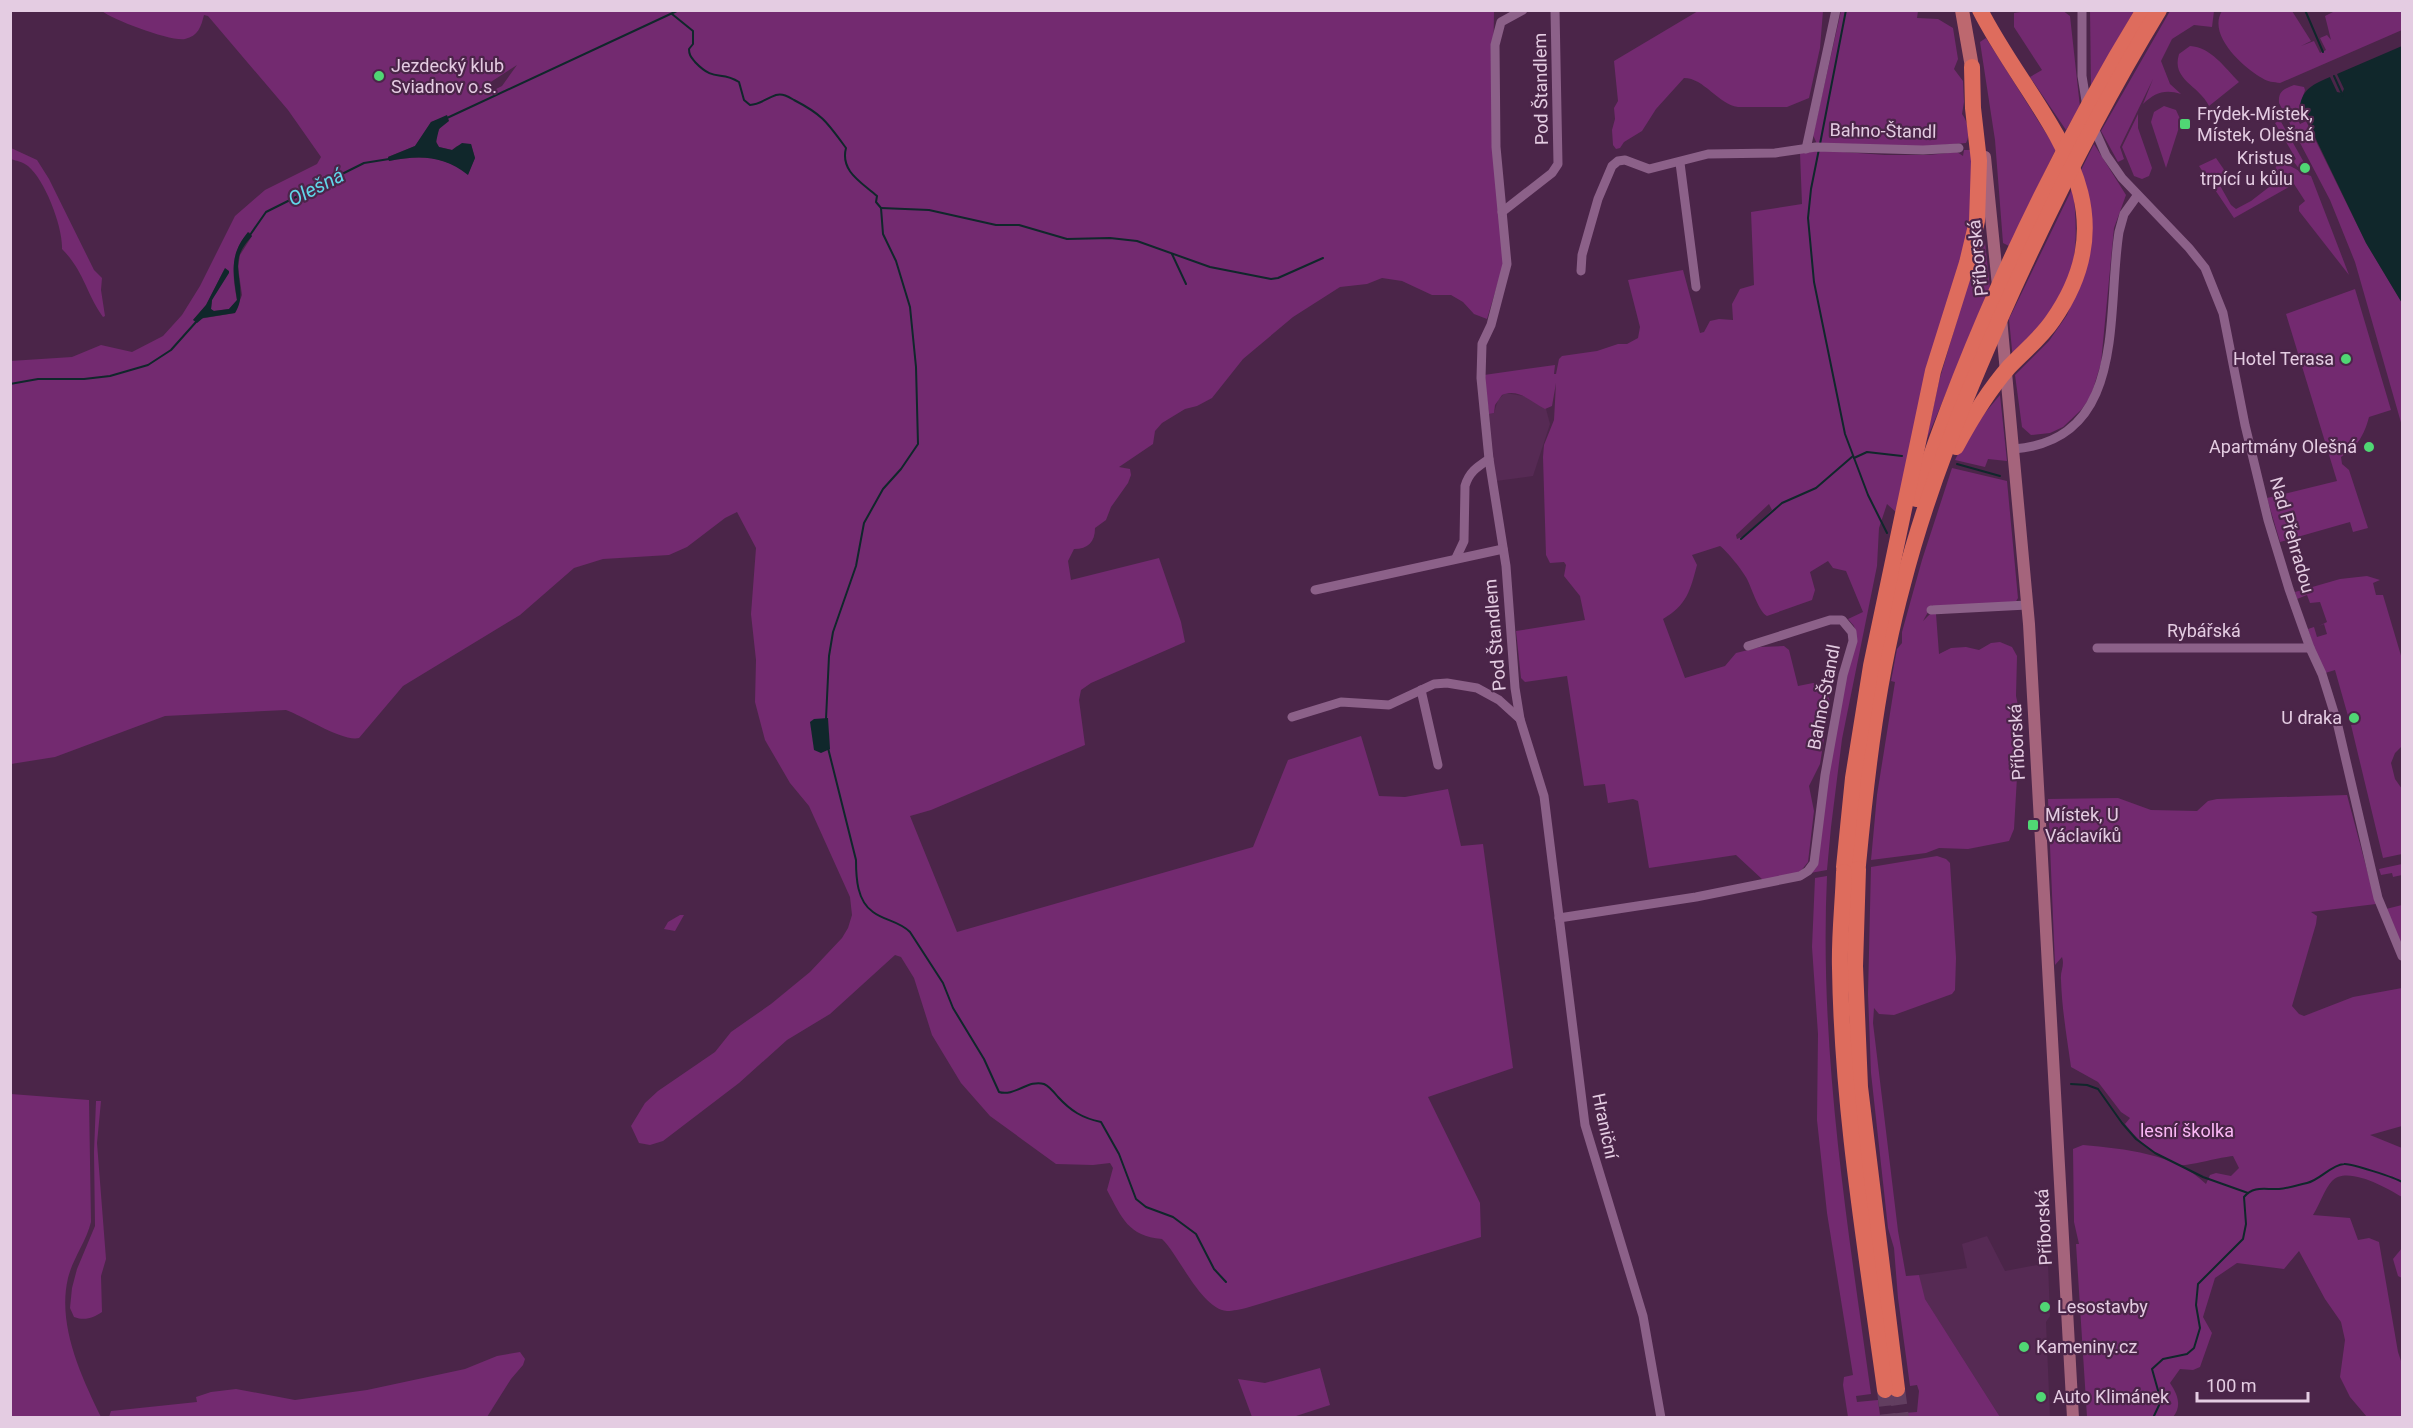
<svg xmlns="http://www.w3.org/2000/svg" width="2413" height="1428" font-family="Roboto,sans-serif">
<style>
.built{fill:#562a54}
.green{fill:#732a70;fill-rule:evenodd}
.water{fill:#10272b}
.lines{fill:none;stroke-linecap:round;stroke-linejoin:round}
.stream{stroke:#10272b;stroke-width:2}
.highway-tunnel{stroke:#623e60;stroke-width:16;stroke-dasharray:16 8;stroke-linecap:butt}
.street{stroke:#8c6189;stroke-width:9}
.secondary{stroke:#a5647c;stroke-width:12}
.primary{stroke:#bd686f;stroke-width:14}
.highway{stroke:#de6c5d;stroke-width:16}
.poi-dot{fill:#50d674;stroke:#4b2549;stroke-width:2}
.labels{text-anchor:middle;stroke-width:4.5;stroke-linejoin:round;paint-order:stroke}
.poi-label{font-size:18px;fill:#e4cce2;stroke:#4b2549;text-anchor:start}
.street-label{font-size:18px;fill:#e4cce2;stroke:#4b2549}
.park-label{font-size:18px;fill:#fbb9f6;stroke:#4b2549}
.water-label{font-size:20px;font-style:italic;fill:#61d7e9;stroke:#4b2549}
</style>
<rect width="100%" height="100%" fill="#4b2549"/>
<!-- built -->
<g class="built">
<path d="M1505 393 1524 396 1546 409 1550 424 1533 476 1496 481 1489 414 1494 413 1498 400Z"/>
<path d="M1987 1236 2005 1271 2048 1263 2050 1316 2046 1322 2050 1417H2000L1923 1296 1919 1275 1967 1268 1962 1244Z"/>
</g>
<!-- green -->
<g class="green">
<path d="M2034 10H2062L2070 16 2080 107 2066 130 2030 77 2042 70 2014 27V13Z"/>
<path d="M2090 10 2134 11 2091 86Z"/>
<path d="M102 11H1494L1492 136 1505 259 1487 319 1474 314 1463 302 1451 295H1432L1402 281 1382 278 1367 284 1340 287 1293 317 1243 359 1212 398 1197 406 1185 409 1162 423 1155 431 1153 444 1119 467 1130 469 1131 475 1128 483 1111 507 1106 520 1095 528C1095 542 1088 549 1074 549L1068 561 1071 580 1159 558 1181 622 1185 642 1091 683 1081 690 1079 700 1085 745 931 810 910 816 957 932 1253 847 1288 760 1361 736 1379 796 1405 797 1448 789 1461 846 1483 844 1513 1068 1428 1097 1480 1203 1481 1237 1246 1308C1241 1309 1233 1311 1227 1311 1201 1309 1179 1255 1162 1239 1128 1236 1122 1218 1107 1190L1113 1168 1110 1163 1093 1165 1056 1164 990 1116 961 1083 932 1035 914 978 901 957 895 955 830 1014 787 1040 739 1083 663 1141 650 1145 639 1143 631 1126 645 1103 658 1091 715 1052 731 1032 771 1004 810 972 842 938 848 928 852 915 850 897 809 806 790 783 765 740 755 702 756 660 751 614 756 548 737 512 725 518 687 547 669 555 603 559 574 568 520 615 403 686 359 738C343 742 303 716 286 710L165 716 55 757 11 764 10 361 72 357 101 345 132 352 163 336 182 315 200 286 235 216 265 190 317 164 321 157 288 110 208 16 204 15C201 27 198 36 185 39 172 42 113 20 102 11ZM517 65 502 86 490 92 480 89ZM443 118C443 129 431 135 439 147L452 150 457 146 471 144 475 158 468 174C443 155 419 155 389 161L388 157 415 146 431 122ZM249 232 252 236 240 255 238 267 242 295 235 313 193 320 206 305 225 268 212 300 211 309 213 311 229 309 237 300C232 275 230 251 249 232Z"/>
<path d="M1698 11H1823L1820 48 1809 98 1787 107H1738C1718 104 1704 78 1684 78L1656 109 1642 131 1624 142 1620 148 1616 149 1613 145 1612 130 1615 119 1614 108 1618 101 1614 61Z"/>
<path d="M1841 11H1918L1917 18 1938 19 1953 28 1958 59 1954 69 1963 81 1964 102 1962 114C1968 122 1971 134 1966 143L1907 148 1817 144 1813 135Z"/>
<path d="M2170 11H2214L2212 27 2194 25 2172 39 2161 61 2170 84 2181 94C2164 89 2155 93 2143 104L2153 79 2120 147 2124 159 2118 162 2101 131Z"/>
<path d="M2222 11H2292L2311 41 2301 46 2314 41 2320 53 2326 50 2320 38 2327 35 2331 40 2325 16 2335 11H2402V30L2280 83C2274 82 2267 82 2262 78 2243 67 2207 35 2222 11Z"/>
<path d="M1986 38 2056 149 2009 246 2003 243 1995 140 1980 42Z"/>
<path d="M2190 46C2211 47 2225 68 2239 82L2209 106C2199 85 2171 80 2179 54Z"/>
<path d="M2294 85 2304 87 2305 90 2300 106 2303 114 2297 118 2300 124 2306 121 2366 243 2402 303V426L2355 262 2330 200 2279 103C2278 91 2284 89 2294 85Z"/>
<path d="M2164 106 2176 110 2181 121 2166 168 2151 122 2154 112Z"/>
<path d="M2138 114V128L2152 168 2149 176 2142 179 2134 176 2122 147Z"/>
<path d="M2280 120 2310 173 2301 171 2293 161 2296 159 2275 123Z"/>
<path d="M2094 144 2126 195 2114 228 2101 363 2091 396 2081 410 2063 427 2050 433 2031 435 2022 427 2015 375 2049 341 2067 315 2083 275 2086 187 2081 170Z"/>
<path d="M11 148 37 160 49 179 94 270 102 278 101 290 105 316 103 317C86 293 84 271 62 249 63 227 45 180 28 166 23 162 17 161 11 159Z"/>
<path d="M1816 150 1885 155H1929L1957 152 1963 156 1964 150H1973L1969 232 1897 513 1887 504 1879 528 1877 566 1842 739 1831 827 1827 870 1810 873 1842 692 1856 635 1854 626 1848 619 1863 612 1846 571 1833 568 1828 561 1810 572 1815 590 1812 600 1767 616C1759 612 1752 589 1747 579 1743 571 1727 551 1720 546L1692 555 1697 565C1690 591 1687 605 1663 619L1685 678 1725 666 1736 653 1760 647 1784 646 1789 650 1798 686 1813 683 1818 684 1826 691 1830 701 1820 764 1809 786 1814 811 1808 862 1800 872 1763 880 1736 855 1649 868 1638 801 1633 799 1608 803 1605 784 1584 786 1567 676 1525 682 1521 678 1516 631 1585 620 1580 596 1564 576 1566 565 1564 562 1550 563 1546 555 1543 457 1544 445 1554 420 1556 383 1552 406 1545 409C1531 402 1519 388 1502 395L1495 405 1494 413 1489 414 1484 375 1555 365 1554 374H1556L1559 359 1562 356 1597 351 1618 344H1627L1638 338 1640 327 1628 280 1683 270 1700 333 1704 332 1710 321 1719 319 1733 320 1732 304 1740 289 1754 285 1751 212 1802 204 1800 153ZM1769 504 1772 510 1744 536 1737 539 1736 535Z"/>
<path d="M2216 158 2227 174 2218 182 2231 205 2236 209 2251 201 2273 184 2274 171 2278 163C2291 163 2298 173 2311 176L2349 275 2299 211V206L2305 201 2294 184 2234 218 2199 166Z"/>
<path d="M2073 187C2077 228 2080 268 2057 305 2046 325 2028 342 2013 360L2009 319Z"/>
<path d="M1981 239 1985 242 1990 288 1926 441 1939 381Z"/>
<path d="M2355 289 2391 410 2369 417C2364 436 2357 447 2341 457L2342 464 2349 470 2368 528 2353 532 2350 522 2280 542 2267 498 2337 481 2286 314Z"/>
<path d="M2000 395 2007 461 1988 459 1985 467 1955 460 1969 432Z"/>
<path d="M1952 468 2007 481 2018 598 2015 603 1935 608 1932 605 1923 621 1930 614H1936L1939 654 1951 648 1966 647 1979 650 1991 643 2000 642 2012 647 2017 656 2016 696 2019 710V741L2021 760 2017 777 2014 829 2009 841 1968 849 1939 848 1926 853 1871 860 1877 795 1895 682 1891 681 1897 649 1902 643V632L1922 560Z"/>
<path d="M2367 576 2380 580 2373 583 2376 595H2383L2402 659V746L2395 753 2391 763 2395 779 2402 789V854L2383 858 2351 725 2356 724 2353 715 2348 716 2335 670 2322 674 2308 629 2314 627 2317 637 2327 634 2324 624 2319 626 2327 622 2320 602 2310 603 2307 595 2297 599 2295 592 2340 579Z"/>
<path d="M2347 795 2376 904 2311 912 2317 916 2316 924 2292 1006 2299 1014 2304 1016 2353 997 2402 988V1126L2370 1135 2402 1148V1197C2387 1188 2347 1165 2332 1181 2324 1190 2320 1204 2313 1215L2350 1218 2358 1240 2369 1238 2379 1242 2398 1352 2402 1364V1417H2367L2350 1397 2340 1377 2345 1340 2341 1322 2325 1299 2299 1251 2284 1269 2237 1263 2215 1278 2203 1317 2212 1333 2200 1367 2193 1370 2180 1369 2170 1383C2178 1395 2182 1406 2173 1417H2087L2076 1244H2079L2074 1222 2073 1149 2083 1145C2125 1149 2174 1153 2206 1184L2210 1175 2216 1173 2231 1176 2239 1168 2233 1156C2221 1157 2188 1166 2182 1165 2162 1162 2137 1140 2125 1124L2130 1118 2121 1112 2098 1082 2071 1067C2067 1038 2062 1010 2061 980 2060 971 2065 966 2062 957L2055 965 2048 799 2118 798 2151 810 2197 811 2208 801 2217 799Z"/>
<path d="M1937 856 1946 859 1950 863 1956 958 1955 990 1952 994 1894 1015 1879 1014 1874 1008 1873 1023 1898 1231 1906 1276 1919 1275 1925 1299 2000 1417H1848L1843 1385 1844 1377 1853 1375 1827 1213 1817 1120 1818 1034 1812 947 1815 878 1827 876C1819 1049 1847 1222 1871 1394L1856 1396 1857 1402 1878 1400 1880 1415 1917 1412 1919 1391 1917 1385 1910 1386 1898 1298 1894 1248 1888 1228 1871 1073 1868 994 1871 867Z"/>
<path d="M2402 864V875L2393 877 2392 873 2381 875 2379 869Z"/>
<path d="M2402 905V951L2386 909Z"/>
<path d="M680 915H684L675 931 664 929 668 922Z"/>
<path d="M11 1094 89 1100 91 1222C86 1242 73 1258 68 1278 57 1325 81 1376 101 1417H11Z"/>
<path d="M96 1101H101L97 1143 106 1259 101 1276 102 1312C93 1318 85 1321 74 1317L70 1308 72 1288 77 1269 95 1226 94 1152Z"/>
<path d="M2402 1248V1278L2398 1276 2393 1259Z"/>
<path d="M520 1352 525 1359 523 1365 511 1379 487 1417H109L111 1411 197 1402 196 1397 211 1392 236 1389 295 1400 367 1390 465 1369 497 1356Z"/>
<path d="M1320 1368 1330 1405 1293 1417H1252L1238 1379 1265 1383Z"/>
</g>
<!-- water -->
<g class="water">
<path d="M2402 46V303L2366 243 2300 106C2303 88 2314 84 2330 77L2337 92 2342 93 2344 89 2337 74Z"/>
<path d="M447 115 449 121 439 129 436 142 439 147 452 150 462 143 471 144 475 158 468 175C443 155 419 155 389 161L388 157 415 146 431 122Z"/>
<path d="M248 232 252 236C247 242 241 249 239 257 235 277 247 294 235 313L203 318 197 323 193 320 206 305 225 268 229 271V273L212 300 211 309 214 311 229 309 237 300C233 272 229 255 248 232Z"/>
<path d="M828 718 830 749 821 753 814 750 810 722 814 719Z"/>
</g>
<g class="lines">
<!-- stream -->
<g class="stream">
<path d="M2305 10 2323 52"/>
<path d="M672 14 693 31V44L689 49C689 55 691 57 695 62 715 83 720 70 739 82L744 100 750 105C761 104 767 98 776 95 783 93 789 97 794 100 823 115 827 122 846 148 840 171 861 182 877 196L876 202 881 208 883 234 896 261 910 307 916 367 918 444 901 469 883 489 864 523 856 566 833 632 829 656 826 719"/>
<path d="M2334 76 2343 96"/>
<path d="M447 118 679 10"/>
<path d="M1820 144 1846 10"/>
<path d="M1819 149 1811 189 1808 218 1814 282 1845 434 1868 495 1887 533"/>
<path d="M881 208 929 210 996 225H1019L1067 239 1110 238 1137 241 1210 267 1271 279 1278 278 1323 258"/>
<path d="M250 235 266 212 364 163 389 159"/>
<path d="M1172 254 1186 284"/>
<path d="M10 384 38 379H84L110 376 148 365 171 350 196 322"/>
<path d="M1854 458 1867 452 1902 456"/>
<path d="M1957 464 2000 476"/>
<path d="M1741 539 1782 503 1816 488 1853 456"/>
<path d="M828 748 856 860C856 878 857 901 873 912 885 921 899 921 910 932L943 983 953 1008 984 1059 999 1092C1014 1097 1029 1079 1044 1084 1049 1086 1054 1092 1058 1097 1071 1111 1082 1118 1101 1122L1119 1154 1136 1199 1146 1207 1173 1217 1196 1234 1214 1269 1226 1282"/>
<path d="M2071 1084 2087 1085 2098 1089 2122 1123 2136 1139 2155 1153 2203 1177 2248 1193"/>
<path d="M2153 1418 2161 1401 2152 1369 2163 1359 2187 1354 2194 1348 2200 1328 2196 1305 2198 1284 2243 1239 2246 1224 2244 1197C2254 1185 2266 1190 2279 1189 2289 1188 2298 1185 2307 1183 2320 1180 2331 1165 2344 1164 2350 1163 2396 1178 2402 1182"/>
</g>
<!-- highway-tunnel -->
<g class="highway-tunnel">
<path d="M1897 1389 1901 1418"/>
<path d="M1885 1390 1888 1418"/>
</g>
<!-- street -->
<g class="street">
<path d="M1523 10 1501 22 1495 45 1496 147 1507 264 1491 325 1482 344 1481 378 1489 459 1506 566 1515 688 1520 719 1544 796 1585 1125 1643 1316 1661 1418"/>
<path d="M2082 10V76L2087 107"/>
<path d="M2093 126 2106 155 2122 178 2189 248 2205 268 2223 313 2245 425 2268 520 2289 589 2310 648 2322 674 2337 722 2378 898 2402 956"/>
<path d="M1806 149 1836 10"/>
<path d="M1680 163 1696 287"/>
<path d="M1502 212 1552 173 1558 164 1555 10"/>
<path d="M1581 271 1582 255 1598 199 1612 166 1618 161 1625 160 1649 169 1708 154 1775 153 1816 147 1923 150 1959 148"/>
<path d="M2014 449C2128 440 2106 314 2119 232L2124 214 2137 196"/>
<path d="M1456 558 1464 541 1465 486C1469 472 1477 467 1489 459"/>
<path d="M1315 590 1503 549"/>
<path d="M1931 610 2027 605"/>
<path d="M2097 648H2310"/>
<path d="M1421 690 1438 765"/>
<path d="M1292 717 1341 702 1389 705 1434 684 1447 683 1477 688 1499 700 1520 719"/>
<path d="M1559 918 1696 897 1800 876 1808 871 1814 863 1825 775 1843 675 1853 641 1852 632 1842 620H1830L1748 646"/>
</g>
<!-- secondary -->
<g class="secondary">
<path d="M1985 157 1998 286"/>
<path d="M2001 318 2029 624 2073 1418"/>
</g>
<!-- primary -->
<path class="primary" d="M1962 10 1972 67"/>
<!-- highway -->
<g class="highway">
<path d="M1956 447C1971 419 1988 391 2009 367 2024 351 2041 338 2053 320 2138 198 2032 113 1980 10"/>
<path d="M1916 499C1973 329 2050 164 2144 10"/>
<path d="M1858 865C1867 770 1878 676 1903 584 1927 490 1964 400 2003 312 2049 209 2100 107 2159 10"/>
<path d="M1844 867 1853 778 1871 666 1933 371 1967 263 1977 221 1979 161 1973 108 1972 67"/>
<path d="M1858 869 1855 966 1860 1087 1897 1389"/>
<path d="M1844 872C1843 904 1839 936 1840 968 1842 1109 1866 1250 1885 1390"/>
</g>
</g>
<!-- markers -->
<g class="poi-dot">
<circle cx="379" cy="76" r="6"/>
<rect x="2179" y="118" width="12" height="12" rx="3"/>
<circle cx="2305" cy="168" r="6"/>
<circle cx="2346" cy="359" r="6"/>
<circle cx="2369" cy="447" r="6"/>
<circle cx="2354" cy="718" r="6"/>
<rect x="2027" y="819" width="12" height="12" rx="3"/>
<circle cx="2045" cy="1307" r="6"/>
<circle cx="2024" cy="1347" r="6"/>
<circle cx="2041" cy="1397" r="6"/>
</g>
<g class="labels">
<!-- poi labels -->
<g class="poi-label">
<text x="391" y="72">Jezdecký klub<tspan x="391" dy="21">Sviadnov o.s.</tspan></text>
<text x="2197" y="120">Frýdek-Místek,<tspan x="2197" dy="21">Místek, Olešná</tspan></text>
<text x="2293" y="164" text-anchor="end">Kristus<tspan x="2293" dy="21">trpící u kůlu</tspan></text>
<text x="2334" y="365" text-anchor="end">Hotel Terasa</text>
<text x="2357" y="453" text-anchor="end">Apartmány Olešná</text>
<text x="2342" y="724" text-anchor="end">U draka</text>
<text x="2045" y="821">Místek, U<tspan x="2045" dy="21">Václavíků</tspan></text>
<text x="2057" y="1313">Lesostavby</text>
<text x="2036" y="1353">Kameniny.cz</text>
<text x="2053" y="1403">Auto Klimánek</text>
</g>
<!-- street labels -->
<g class="street-label">
<text transform="translate(1541 89) rotate(-91)" y="6">Pod Štandlem</text>
<text transform="translate(1883 131) rotate(1)" y="6">Bahno-Štandl</text>
<text transform="translate(1978 258) rotate(-96)" y="6">Příborská</text>
<text transform="translate(2292 535) rotate(74)" y="6">Nad Přehradou</text>
<text x="2204" y="637">Rybářská</text>
<text transform="translate(1495 635) rotate(-95)" y="6">Pod Štandlem</text>
<text transform="translate(1824 697) rotate(-79)" y="6">Bahno-Štandl</text>
<text transform="translate(2017 742) rotate(-93)" y="6">Příborská</text>
<text transform="translate(1605 1126) rotate(78)" y="6">Hraniční</text>
<text transform="translate(2044 1227) rotate(-93)" y="6">Příborská</text>
</g>
<!-- park labels -->
<g class="park-label">
<text x="2187" y="1137">lesní školka</text>
</g>
<!-- water labels -->
<g class="water-label">
<text transform="translate(316 187) rotate(-27)" y="7">Olešná</text>
</g>
</g>
<!-- border -->
<rect width="2413" height="1428" fill="none" stroke="#e4cce2" stroke-width="24"/>
<!-- scale -->
<path d="M2197 1392v9h111v-9" fill="none" stroke="#e4cce2" stroke-width="3"/>
<text x="2206" y="1392" font-size="18" fill="#e4cce2" stroke="#4b2549" stroke-width="4.5" paint-order="stroke">100 m</text>
</svg>
